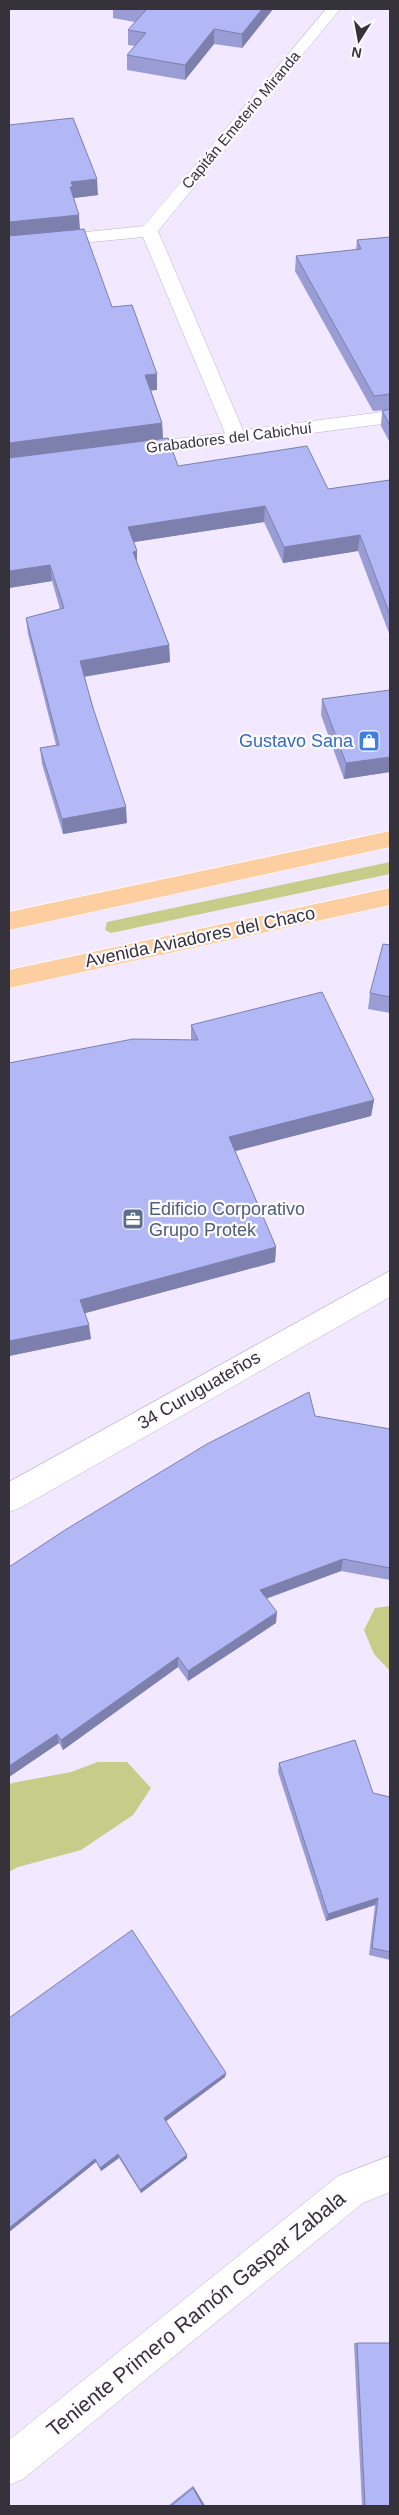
<svg xmlns="http://www.w3.org/2000/svg" width="399" height="2515" font-family="Arial,sans-serif">
<style>
.green{fill:#c7cc89}
.lines{fill:none;stroke-linecap:round;stroke-linejoin:round}
.street-casing{stroke:#bdb4c9;stroke-width:1}
.highway-casing{stroke:#fff;stroke-width:1}
.street{fill:#fff;fill-rule:evenodd}
.highway{fill:#fccea0;fill-rule:evenodd}
.wall{fill:#999dd4}
.shaded-wall{fill:#7d80ac}
.building{fill:#b2b7f6;stroke:#7d80ac}
.labels{text-anchor:middle;stroke-width:4.5;stroke-linejoin:round;paint-order:stroke}
.far-street-label{font-size:15px;fill:#36323b;stroke:#fcfafe}
.shop-label{font-size:18px;fill:#366cbe;stroke:#fcfafe;text-anchor:end}
.street-label{font-size:18px;fill:#36323b;stroke:#fcfafe}
.service-label{font-size:18px;fill:#4e5e75;stroke:#fcfafe;text-anchor:start}
.near-street-label{font-size:21px;fill:#36323b;stroke:#fcfafe}
</style>
<rect width="100%" height="100%" fill="#f2e8ff"/>
<!-- green -->
<g class="green">
<path d="M390 862V874L111 933 105 930 107 922Z"/>
<path d="M390 1606V1671L374 1654 364 1630 375 1608Z"/>
<path d="M98 1762H127L151 1788 133 1815 81 1850 18 1867 9 1872V1785L12 1783 71 1772Z"/>
</g>
<g class="lines">
<!-- street casing -->
<g class="street-casing">
<g id="street">
<path d="M326 9H340L158 231 243 430 390 411V423L134 456 127 454 124 450 127 446 134 444 225 433 143 237 9 250V240L144 226Z"/>
<path d="M390 1271V1297L20 1508 9 1512V1482Z"/>
<path d="M390 2156V2192L363 2203 23 2479 9 2485V2440L338 2176Z"/>
</g>
</g>
<!-- highway casing -->
<g class="highway-casing">
<g id="highway">
<path d="M390 831V847L9 930V912Z"/>
<path d="M390 888V905L9 988V970Z"/>
</g>
</g>
<!-- street -->
<use href="#street" class="street"/>
<!-- highway -->
<use href="#highway" class="highway"/>
</g>
<!-- wall -->
<g class="wall">
<path d="M113 9H273L242 48 214 44 185 80 127 70V55L135 46 128 45V30L135 22 113 18Z"/>
<path d="M9 125 98 195 74 198 80 229 112 307 157 390H151L162 423 163 438 178 466 328 489 390 480V636L358 551 283 563 264 522 134 542 137 551V563L169 645 170 662 84 677 127 823 63 834 42 764 40 748 56 745 28 634 26 618 60 609 52 581 9 588Z"/>
<path d="M390 237V443L381 426 382 411 385 410 373 411 295 271 296 256 356 250 357 240Z"/>
<path d="M390 690V772L344 779 321 715 322 699Z"/>
<path d="M390 945V1013L368 1009 370 993Z"/>
<path d="M191 1025 374 1100 371 1116 235 1151 276 1247 275 1262 85 1313 91 1339 9 1356V1063L191 1040Z"/>
<path d="M315 1416 390 1429V1580L341 1571 266 1599 276 1623 188 1681 178 1667 63 1750 59 1743 9 1777V1567Z"/>
<path d="M279 1763 373 1793 390 1797V1960L369 1955 375 1905 326 1921 278 1772Z"/>
<path d="M9 2018 226 2073 225 2077 166 2121 187 2158 141 2193 119 2158 101 2171 96 2162 9 2232Z"/>
<path d="M354 2343H357L390 2506H362Z"/>
<path d="M193 2486 205 2506H168Z"/>
</g>
<!-- shaded-wall -->
<g class="shaded-wall">
<path d="M262 9H273L242 48V34Z"/>
<path d="M214 29V44L185 80V65Z"/>
<path d="M97 179 98 195 74 198V203L70 187 71 182Z"/>
<path d="M79 215 80 231 9 239V222Z"/>
<path d="M157 374V390L146 391 145 375Z"/>
<path d="M162 423 163 439 9 459V443Z"/>
<path d="M265 506 264 522 128 543V527Z"/>
<path d="M360 535 358 551 283 563 284 547Z"/>
<path d="M137 551V567L133 552Z"/>
<path d="M50 565 52 581 9 588V571Z"/>
<path d="M169 645 170 662 81 677 80 661Z"/>
<path d="M390 757V772L344 779 346 763Z"/>
<path d="M126 807 127 823 63 834 62 819Z"/>
<path d="M374 1100 371 1116 228 1153 229 1137Z"/>
<path d="M276 1247 275 1262 82 1314 80 1300Z"/>
<path d="M89 1325 91 1339 9 1356V1341Z"/>
<path d="M343 1559 341 1571 259 1601 260 1590Z"/>
<path d="M277 1612 276 1623 188 1681V1671Z"/>
<path d="M178 1657V1667L63 1750 61 1740Z"/>
<path d="M57 1734 59 1743 9 1777V1766Z"/>
<path d="M378 1898 375 1905 326 1921 328 1914Z"/>
<path d="M226 2073 225 2077 165 2122 164 2118Z"/>
<path d="M118 2154 119 2158 101 2171 100 2168Z"/>
<path d="M187 2155V2158L141 2193 140 2190Z"/>
<path d="M95 2159 96 2162 9 2232V2228Z"/>
<path d="M193 2486 205 2506H203L193 2488Z"/>
</g>
<!-- building -->
<g class="building">
<path d="M141 9H262L242 34 214 29 185 65 127 55 146 33 128 30 146 10Z"/>
<path d="M73 118 97 179 71 182 73 187H70L79 215 9 222V125Z"/>
<path d="M84 229 112 307 132 305 157 374 145 375 162 423 9 443V236Z"/>
<path d="M390 237V394L374 396 296 256 361 249 357 240Z"/>
<path d="M390 409V425L382 411Z"/>
<path d="M168 438 178 466 307 446 328 489 390 480V615L360 535 284 547 265 506 128 527 137 551 133 552 169 645 80 661 93 708 126 807 62 819 40 748 59 745 26 618 64 608 50 565 9 571V458Z"/>
<path d="M390 690V757L346 763 322 699Z"/>
<path d="M383 944 390 945V997L370 993Z"/>
<path d="M322 992 374 1100 229 1137 276 1247 80 1300 89 1325 9 1341V1063L133 1039 198 1040 191 1025Z"/>
<path d="M309 1392 315 1416 390 1429V1568L343 1559 260 1590 277 1612 188 1671 178 1657 61 1740 57 1734 9 1766V1567L65 1530 207 1444Z"/>
<path d="M355 1740 373 1793 390 1797V1952L372 1948 378 1898 328 1914 279 1763Z"/>
<path d="M132 1930 226 2073 164 2118 187 2155 140 2190 118 2154 100 2168 95 2159 9 2228V2018Z"/>
<path d="M357 2343H390V2506H365Z"/>
<path d="M193 2488 203 2506H171Z"/>
</g>
<!-- icons -->
<defs>
<g id="shop-square" transform="scale(1.125)"><rect x="-9" y="-9" width="18" height="18" rx="4" fill="#3f7fe0" stroke="#fcfafe"/><path d="M-5-2.5h2.3a2.7 3.5 0 0 1 5.4 0H5L5.5 6h-11ZM-1.5-2.5h3a1.5 2.3 0 0 0-3 0Z" fill="#fff"/></g>
<g id="office-square" transform="scale(1.125)"><rect x="-9" y="-9" width="18" height="18" rx="4" fill="#5c6f8a" stroke="#fcfafe"/><path d="M-6-3h4V-5.5h4V-3h4V5H-6ZM-1-4.5V-3h2v-1.5ZM-6 0V1H6V0Z" fill="#fff"/></g>
</defs>
<g fill-rule="evenodd">
<use href="#shop-square" x="369" y="741"/>
<use href="#office-square" x="133" y="1219"/>
</g>
<g class="labels">
<!-- far-street labels -->
<g class="far-street-label">
<text transform="translate(241 120) rotate(-50)" y="5">Capitán Emeterio Miranda</text>
<text transform="translate(229 438) rotate(-7)" y="5">Grabadores del Cabichuí</text>
</g>
<!-- shop labels -->
<g class="shop-label">
<text x="353" y="747">Gustavo Sana</text>
</g>
<!-- street labels -->
<g class="street-label">
<text transform="translate(200 937) rotate(-12)" y="6">Avenida Aviadores del Chaco</text>
<text transform="translate(199 1390) rotate(-30)" y="6">34 Curuguateños</text>
</g>
<!-- service labels -->
<g class="service-label">
<text x="149" y="1215">Edificio Corporativo<tspan x="149" dy="21">Grupo Protek</tspan></text>
</g>
<!-- near-street labels -->
<g class="near-street-label">
<text transform="translate(196 2314) rotate(-39)" y="7">Teniente Primero Ramón Gaspar Zabala</text>
</g>
</g>
<!-- border -->
<rect width="399" height="2515" fill="none" stroke="#36323b" stroke-width="20"/>
<!-- north arrow -->
<g transform="translate(359 40) rotate(191)" stroke="#fcfafe" stroke-width="4" paint-order="stroke">
<path d="M0-4L9 19L0 12L-9 19Z" fill="#36323b"/>
<text y="-8" font-size="14" font-weight="bold" text-anchor="middle" fill="#36323b">N</text>
</g>
</svg>
